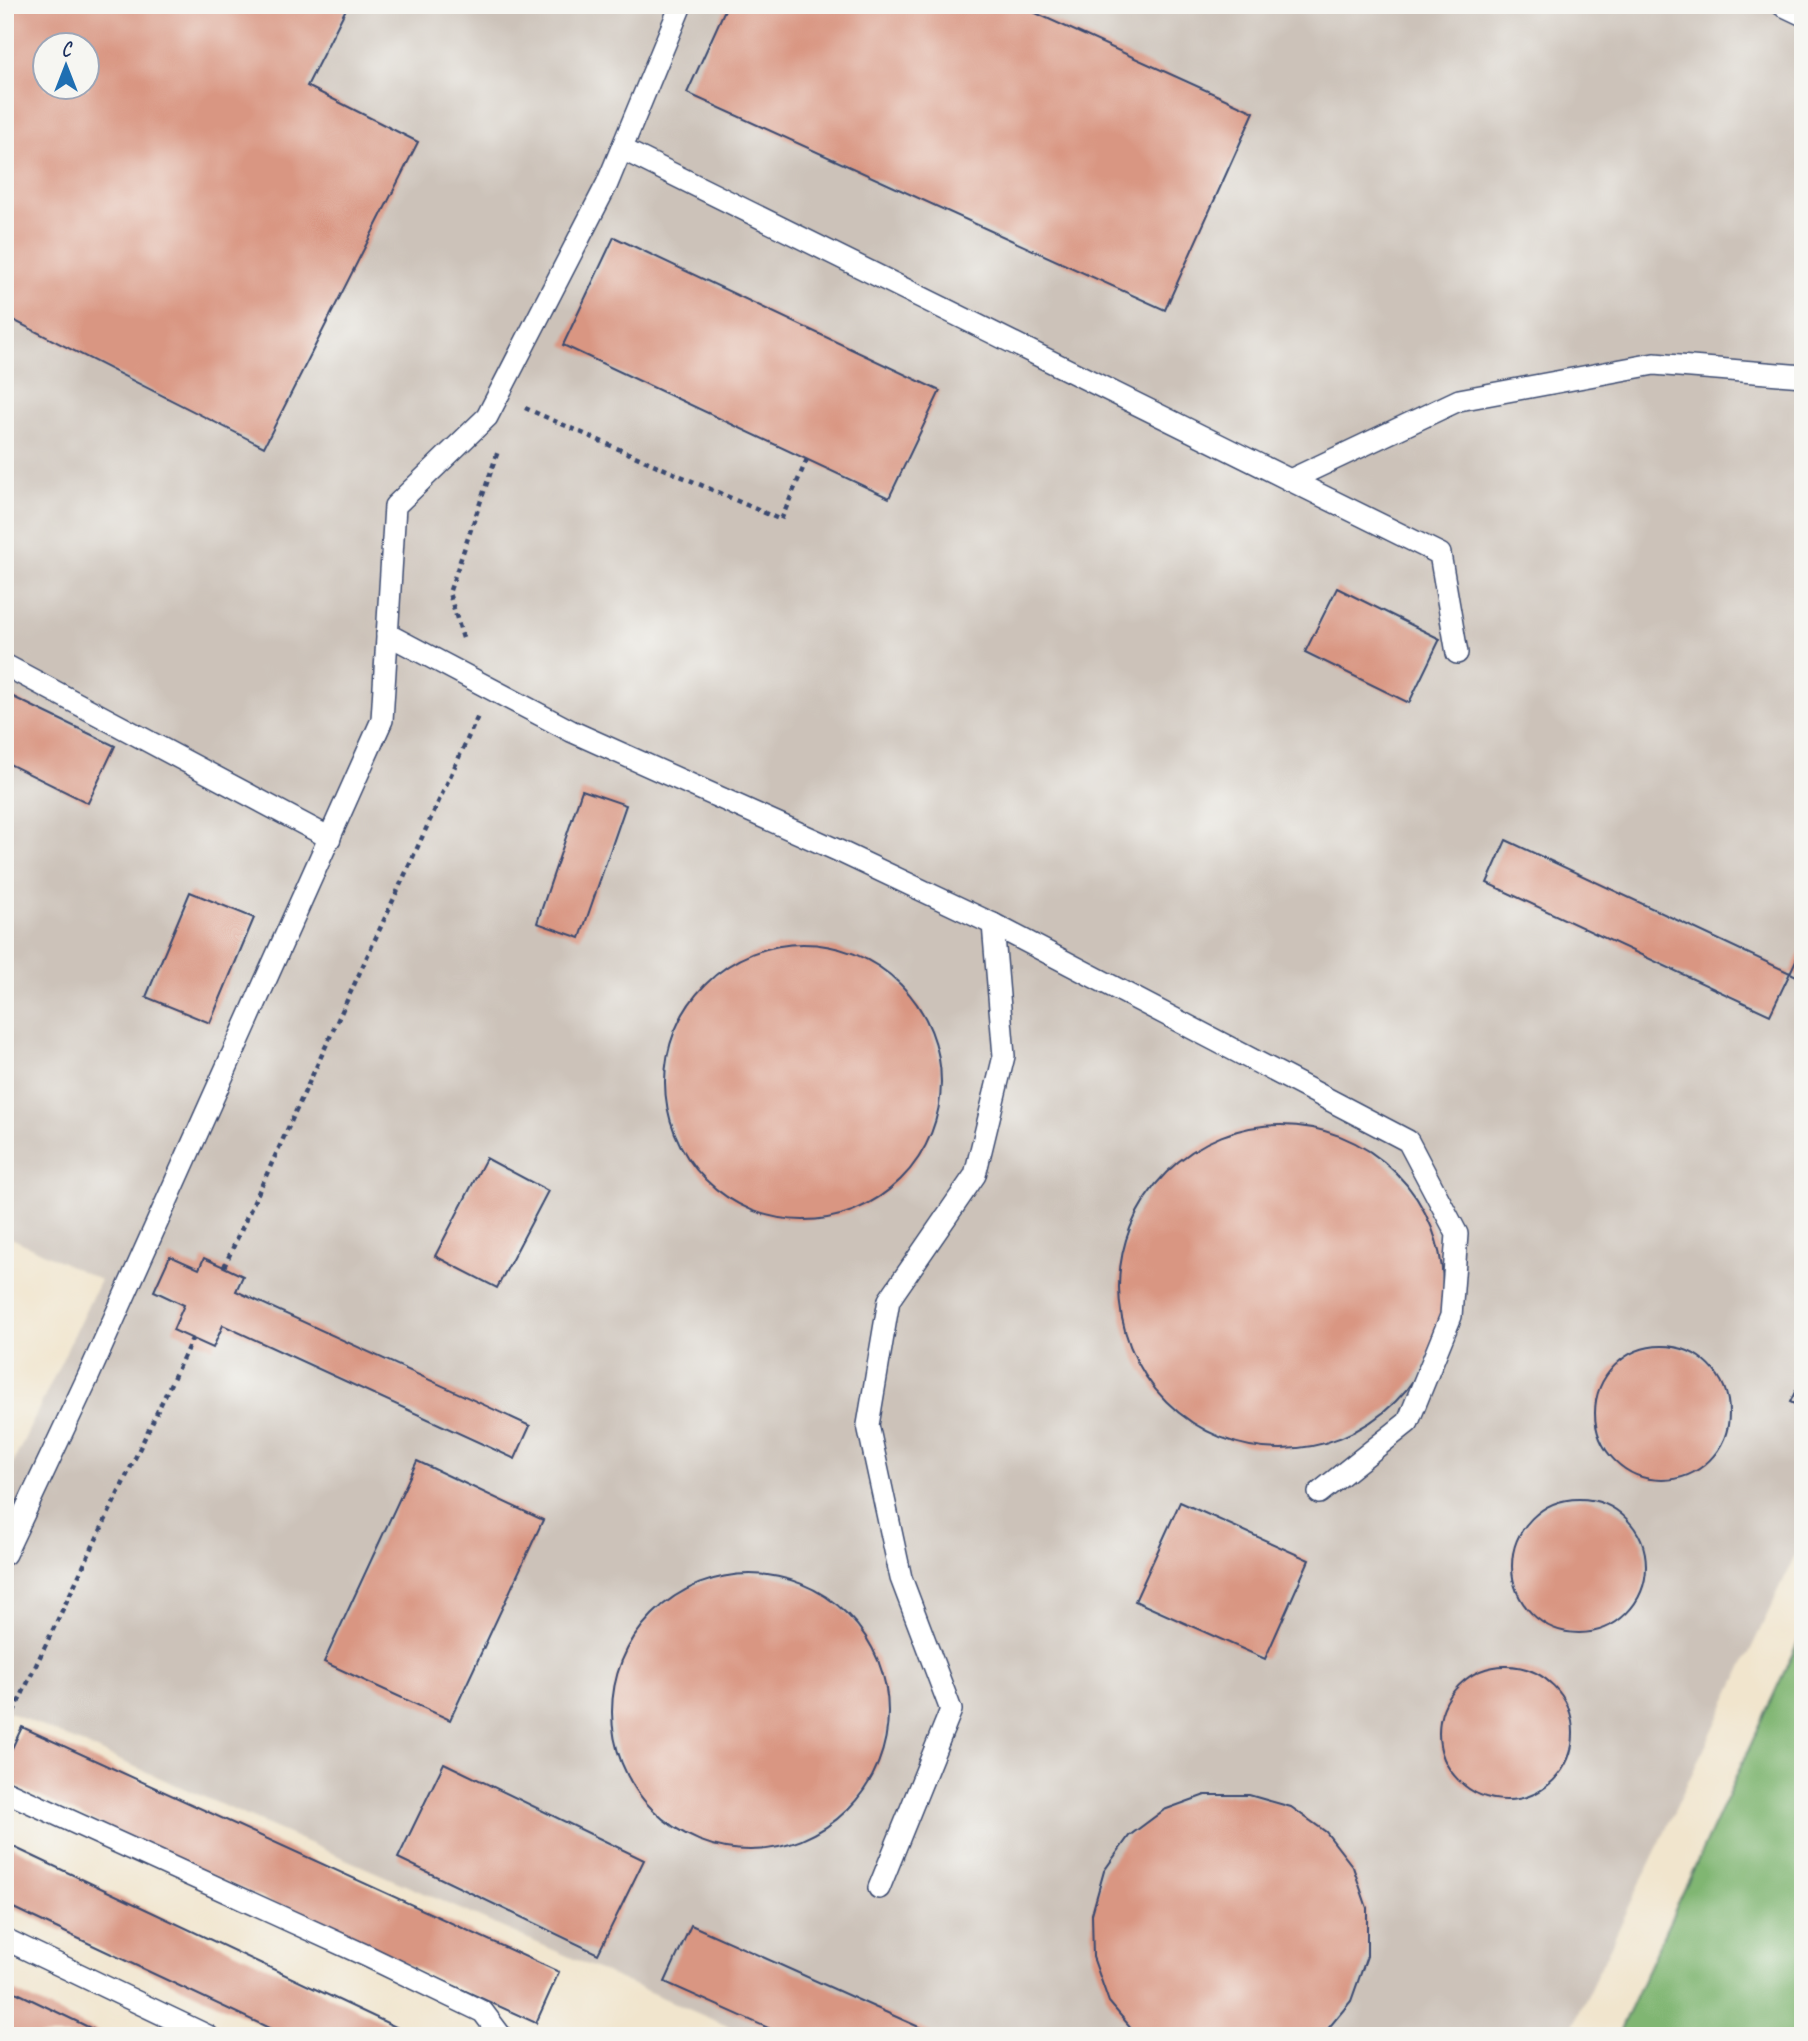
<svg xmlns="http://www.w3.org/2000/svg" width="1808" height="2041" font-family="Caveat,sans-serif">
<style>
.industrial{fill:#ccc2b9;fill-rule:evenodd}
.forest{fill:#80b672;stroke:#4e7268;stroke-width:2}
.building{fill:#d99682;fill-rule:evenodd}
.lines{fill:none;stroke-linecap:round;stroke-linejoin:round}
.service-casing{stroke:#3b4a6f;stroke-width:24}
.path{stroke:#3b4a6f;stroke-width:4.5;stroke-dasharray:5 5;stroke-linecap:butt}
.service{stroke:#fff;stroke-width:21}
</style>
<rect width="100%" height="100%" fill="#f6f6f2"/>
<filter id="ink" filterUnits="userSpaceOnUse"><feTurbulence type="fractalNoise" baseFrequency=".0143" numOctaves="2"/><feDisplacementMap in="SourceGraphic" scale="14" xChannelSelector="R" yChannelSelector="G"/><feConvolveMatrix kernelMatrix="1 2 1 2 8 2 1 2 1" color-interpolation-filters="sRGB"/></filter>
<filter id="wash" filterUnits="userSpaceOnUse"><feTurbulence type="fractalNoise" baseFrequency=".00686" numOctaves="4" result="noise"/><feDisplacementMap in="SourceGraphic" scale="28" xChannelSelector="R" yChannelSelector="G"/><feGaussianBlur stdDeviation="1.57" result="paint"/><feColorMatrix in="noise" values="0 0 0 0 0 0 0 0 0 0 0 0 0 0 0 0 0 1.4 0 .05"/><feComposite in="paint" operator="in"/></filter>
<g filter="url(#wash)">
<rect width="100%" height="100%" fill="#f1e5cd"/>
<!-- industrial -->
<path class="industrial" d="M5 5H1803V1539L1568 2036H750L5 1710V1480L100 1280 5 1235ZM46 46H88V88H46Z"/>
<!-- forest -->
<path class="forest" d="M1803 1631V2036H1617Z"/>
<g id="blocks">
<!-- building -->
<g class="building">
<path d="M5 5H348L307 86 418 142 264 447 5 316ZM46 46H88V88H46Z"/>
<path d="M727 5H1018L1254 112 1165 310 687 93Z"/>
<path d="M614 237 940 391 889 498 563 345Z"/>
<path d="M1337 588 1440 639 1409 703 1305 652Z"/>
<path d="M5 693 115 746 88 803 5 762Z"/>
<path d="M582 790 626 805 580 938 537 923Z"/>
<path d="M1506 840 1790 973 1770 1015 1487 883Z"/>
<path d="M190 892 254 918 210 1023 146 997Z"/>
<circle cx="803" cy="1082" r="138"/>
<path d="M1803 945V979L1790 973Z"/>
<circle cx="1281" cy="1287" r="162"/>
<path d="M486 1158 548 1191 497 1288 435 1256Z"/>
<path d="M170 1256 199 1269 204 1258 224 1267 243 1276 236 1291 530 1426 515 1459 223 1325 213 1348 173 1330 184 1305 154 1291Z"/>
<circle cx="1662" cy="1413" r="67"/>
<path d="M1803 1376V1408L1790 1402Z"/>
<path d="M417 1461 543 1520 450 1720 324 1662Z"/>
<circle cx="1579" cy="1566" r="67"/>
<path d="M1180 1502 1309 1560 1265 1659 1135 1601Z"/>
<circle cx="750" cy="1712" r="138"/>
<circle cx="1506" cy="1733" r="67"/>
<path d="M22 1727 559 1972 536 2023 5 1781V1763Z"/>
<path d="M444 1763 644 1860 598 1954 398 1858Z"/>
<path d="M1205 1795H1249L1291 1807 1326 1832 1353 1867 1367 1908V1956L1351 2001 1322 2036H1138L1109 2002 1093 1957 1092 1914 1104 1871 1129 1836 1164 1810Z"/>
<path d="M5 1843 415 2036H286L5 1904Z"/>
<path d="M691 1925 939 2036H786L665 1982Z"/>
<path d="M5 1987 107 2036H5Z"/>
</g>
</g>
</g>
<g filter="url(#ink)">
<use href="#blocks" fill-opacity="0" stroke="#3b4a6f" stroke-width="2"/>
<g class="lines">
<!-- service casing -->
<g class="service-casing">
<g id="service">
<path d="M1782 5 1803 15"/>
<path d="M622 149 1290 480 1459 400 1654 364 1803 376"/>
<path d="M1290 480 1440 554 1457 653"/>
<path d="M387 634 571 731 839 851 993 924 1004 1056 975 1175 889 1300 868 1425 901 1578 951 1710 879 1888"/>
<path d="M5 665 330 838"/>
<path d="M993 924 1408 1141 1457 1234 1451 1316 1408 1422 1319 1493"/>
<path d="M5 1554 88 1377 382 720 395 506 487 417 607 184 681 5"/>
<path d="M5 1791 367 1956 483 2012 501 2036"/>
<path d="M5 1939 208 2036"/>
</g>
</g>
<!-- path -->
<g class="path">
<path d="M525 408 781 520 807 459"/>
<path d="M463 638 449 593 498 451"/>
<path d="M224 1267 478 716"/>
<path d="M5 1730 192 1339"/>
</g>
<!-- service -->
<use href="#service" class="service"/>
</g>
</g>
<!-- margin -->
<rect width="1808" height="2041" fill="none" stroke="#f6f6f2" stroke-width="28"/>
<!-- north arrow -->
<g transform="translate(66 66)"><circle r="33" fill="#f6f6f2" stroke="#9ea6b7" stroke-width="2"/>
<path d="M0-5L12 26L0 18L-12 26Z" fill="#1f6fb2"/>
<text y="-10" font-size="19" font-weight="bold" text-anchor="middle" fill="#1b2f5e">С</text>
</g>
</svg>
